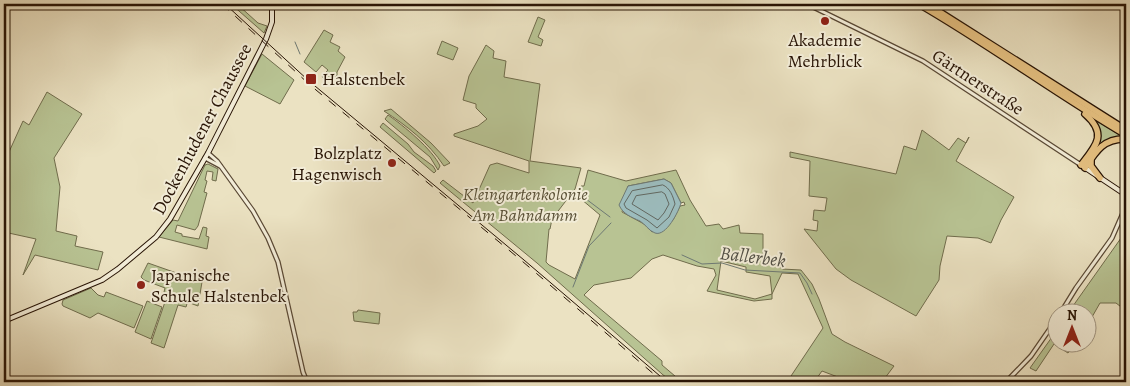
<svg xmlns="http://www.w3.org/2000/svg" width="1130" height="386" font-family="Alegreya,serif">
<style>
.green{fill:#b8c393;stroke:#706c4c;fill-rule:evenodd}
.water{fill:#9cbcbd;stroke:#6e7973}
.lines{fill:none;stroke-linecap:round;stroke-linejoin:round}
.shore{stroke:#626861;stroke-width:1}
.stream{stroke:#6e7973;stroke-width:1}
.tertiary-casing{stroke:#594834;stroke-width:5.5}
.secondary-casing{stroke:#281405;stroke-width:6}
.motorway-casing{stroke:#281405;stroke-width:8}
.tertiary{stroke:#f2ecd7;stroke-width:3}
.secondary{stroke:#f2ecd7;stroke-width:4}
.motorway{stroke:#e6c181;stroke-width:5.5}
.tram{stroke:#281405;stroke-width:1}
.rail{stroke:#281405;stroke-width:1;stroke-dasharray:9 9;stroke-linecap:butt}
.poi-dot{fill:#8f2418;stroke:#f2ecd7;stroke-width:2}
.labels{text-anchor:middle;stroke-width:4;stroke-linejoin:round;paint-order:stroke}
.poi-label{font-size:18px;fill:#281405;stroke:#f2ecd7;text-anchor:start}
.street-label{font-size:18px;fill:#281405;stroke:#f2ecd7}
.park-label{font-size:18px;font-style:italic;fill:#5a5137;stroke:#f2ecd7}
.water-label{font-size:19px;font-style:italic;fill:#514f45;stroke:#f2ecd7}
</style>
<rect width="100%" height="100%" fill="#ebe2c2"/>
<filter id="stains"><feTurbulence type="fractalNoise" baseFrequency=".004" numOctaves="4"/><feColorMatrix values="0 0 0 0 .2 0 0 0 0 .09 0 0 0 0 .02 0 0 0 .5 -.17"/></filter>
<radialGradient id="worn" r=".72"><stop offset=".6" stop-color="#630" stop-opacity="0"/><stop offset="1" stop-color="#630" stop-opacity=".3"/></radialGradient>
<!-- green -->
<g class="green">
<path d="M231 4H237L258 23 267 26 264 33Z"/>
<path d="M538 17 545 20 538 37 543 40 541 46 528 42Z"/>
<path d="M324 30 333 35 330 42 340 47 338 51 345 57 337 72V76L325 78 322 77 328 70 322 65 316 72 304 62Z"/>
<path d="M442 41 458 48 453 60 437 54Z"/>
<path d="M486 45 494 51 493 58 506 61 504 77 540 84 530 161 581 168 575 189 552 219 550 229H549L546 262 549 265 575 279 600 215 575 194 581 186H584L588 170 626 181 676 170 690 200 706 226 719 224 723 229 739 225 740 233 763 234V255L770 258 782 269 801 270 812 284 819 299 832 334 845 342 894 366 882 382H851L822 371 814 382H787L823 328 798 274 782 273 772 294V299L754 301 707 291 716 275 714 269 697 266 663 255 652 259 631 278 594 285 584 295 662 361V365L682 382H672L662 374 537 263 440 183 443 180 473 203 490 165 497 163 529 173V161L454 136V134L478 126 487 119 476 108V104L463 100 469 76ZM664 179 671 183 681 203 684 202 685 205 680 206 673 220 652 232 644 224 622 212 628 186ZM721 261 746 267V272L770 276 772 294 755 299 717 290Z"/>
<path d="M262 54 294 80 280 104 245 86Z"/>
<path d="M47 92 82 114 54 158 60 187 56 231 77 236 75 246 103 252 98 270 35 255 23 275 36 239 4 232V163L23 121 29 125Z"/>
<path d="M391 109 431 143 450 163 444 166C428 142 407 126 384 111Z"/>
<path d="M388 115C403 125 433 150 440 166L438 170 430 157 387 121 385 119Z"/>
<path d="M1095 120 1123 137 1096 149Z"/>
<path d="M383 123 408 144 414 152 433 166 436 171 434 173 380 127Z"/>
<path d="M922 130 949 150 958 138 966 143 969 137 956 161 1014 197 1001 220 991 243 978 238 947 236 940 266 939 280 916 316 851 280 836 269 804 229 817 231 818 221 813 220 814 210 825 211 827 198 809 196 810 161 790 157V152L896 174 904 146 916 150Z"/>
<path d="M208 164 218 169 216 181 212 180 213 172 207 171 205 180 207 181 204 192 207 193 198 226 195 230 177 225 175 232 182 234V236L199 239 203 227 207 228 206 236 209 237 207 249 159 237 173 220 178 221 205 165Z"/>
<path d="M1126 231V253L1121 262 1126 268 1125 310 1116 303H1100L1088 324V314L1068 313Z"/>
<path d="M148 263 202 282 198 306 166 294 164 292 165 288 144 280 141 277Z"/>
<path d="M91 288 98 295 104 297 106 292 143 306 134 328 98 313 90 318 63 306 62 304 63 300Z"/>
<path d="M167 296 187 304 186 307 178 305 164 348 151 343Z"/>
<path d="M147 301 162 307 151 339 135 332Z"/>
<path d="M358 310 380 313 379 324 354 321 353 312H357Z"/>
<path d="M1057 330 1058 344H1075L1068 353 1054 344 1036 371 1030 368Z"/>
</g>
<!-- water -->
<path class="water" d="M664 179 671 183 681 203C679 211 666 237 655 233 649 231 645 224 640 221 631 217 623 214 619 205L628 186Z"/>
<g class="lines">
<!-- shore -->
<g class="shore">
<path d="M663 185C670 188 673 196 675 204L669 217 657 228 647 220 626 208 624 204 632 191Z"/>
<path d="M662 192 665 194 669 204 664 213 658 220 632 204 636 196Z"/>
</g>
<!-- stream -->
<g class="stream">
<path d="M295 42 300 54"/>
<path d="M578 193 610 217"/>
<path d="M682 255 702 264 722 263 745 270 800 273 807 283 812 294"/>
<path d="M573 287 589 246 611 223"/>
</g>
<!-- tertiary casing -->
<g class="tertiary-casing">
<g id="tertiary">
<path d="M807 4 923 61 1081 165"/>
<path d="M208 153 217 161 253 211 268 238 278 262 303 372 307 382"/>
<path d="M205 158 220 166"/>
<path d="M1122 218 1126 213"/>
<path d="M1060 314 1076 288 1112 238 1126 206"/>
<path d="M1006 382 1031 356 1058 317"/>
</g>
</g>
<!-- secondary casing -->
<g class="secondary-casing">
<g id="secondary">
<path d="M1084 167 1126 195"/>
<path d="M4 321 102 280 118 269 156 237 170 219 208 153 266 39 272 22V4"/>
</g>
</g>
<!-- motorway casing -->
<g class="motorway-casing">
<g id="motorway">
<path d="M919 4C990 45 1056 94 1126 135"/>
<path d="M927 4 1126 130"/>
<path d="M1091 160V166L1100 178"/>
<path d="M1081 165C1096 146 1108 134 1085 114"/>
<path d="M1085 168C1096 151 1104 138 1126 139"/>
</g>
</g>
<!-- tertiary -->
<use href="#tertiary" class="tertiary"/>
<!-- secondary -->
<use href="#secondary" class="secondary"/>
<!-- motorway -->
<use href="#motorway" class="motorway"/>
<!-- tram -->
<path class="tram" d="M225 4 309 81 524 260 667 382"/>
<!-- rail -->
<path class="rail" d="M222 4 310 85 522 261 663 382"/>
</g>
<!-- markers -->
<g class="poi-dot">
<circle cx="825" cy="21" r="5"/>
<rect x="305" y="73" width="12" height="12" rx="2.5"/>
<circle cx="392" cy="163" r="5"/>
<circle cx="141" cy="285" r="5"/>
</g>
<g class="labels">
<!-- poi labels -->
<g class="poi-label">
<text x="825" y="46" text-anchor="middle">Akademie<tspan x="825" dy="21">Mehrblick</tspan></text>
<text x="322" y="85">Halstenbek</text>
<text x="382" y="159" text-anchor="end">Bolzplatz<tspan x="382" dy="21">Hagenwisch</tspan></text>
<text x="151" y="281">Japanische<tspan x="151" dy="21">Schule Halstenbek</tspan></text>
</g>
<!-- street labels -->
<g class="street-label">
<text transform="translate(978 82) rotate(33)" y="6">Gärtnerstraße</text>
<text transform="translate(202 129) rotate(-62)" y="6">Dockenhudener Chaussee</text>
</g>
<!-- park labels -->
<g class="park-label">
<text x="525" y="200">Kleingartenkolonie<tspan x="525" dy="21">Am Bahndamm</tspan></text>
</g>
<!-- water labels -->
<g class="water-label">
<text transform="translate(753 256) rotate(7)" y="7">Ballerbek</text>
</g>
</g>
<!-- margin -->
<rect width="1130" height="386" fill="none" stroke="#ebe2c2" stroke-width="20"/>
<rect x="5" y="5" width="1120" height="376" fill="none" stroke="#281405" stroke-width="2.5"/>
<rect x="10" y="10" width="1110" height="366" fill="none" stroke="#281405"/>
<!-- north arrow -->
<g transform="translate(1072 328)"><circle r="24" fill="#f2ecd7" stroke="#a19683"/>
<path d="M0-4L9 19L0 12L-9 19Z" fill="#8f2418"/>
<text y="-8" font-size="14" font-weight="bold" text-anchor="middle" fill="#281405">N</text>
</g>
<rect width="100%" height="100%" filter="url(#stains)"/>
<rect width="100%" height="100%" fill="url(#worn)"/>
</svg>
